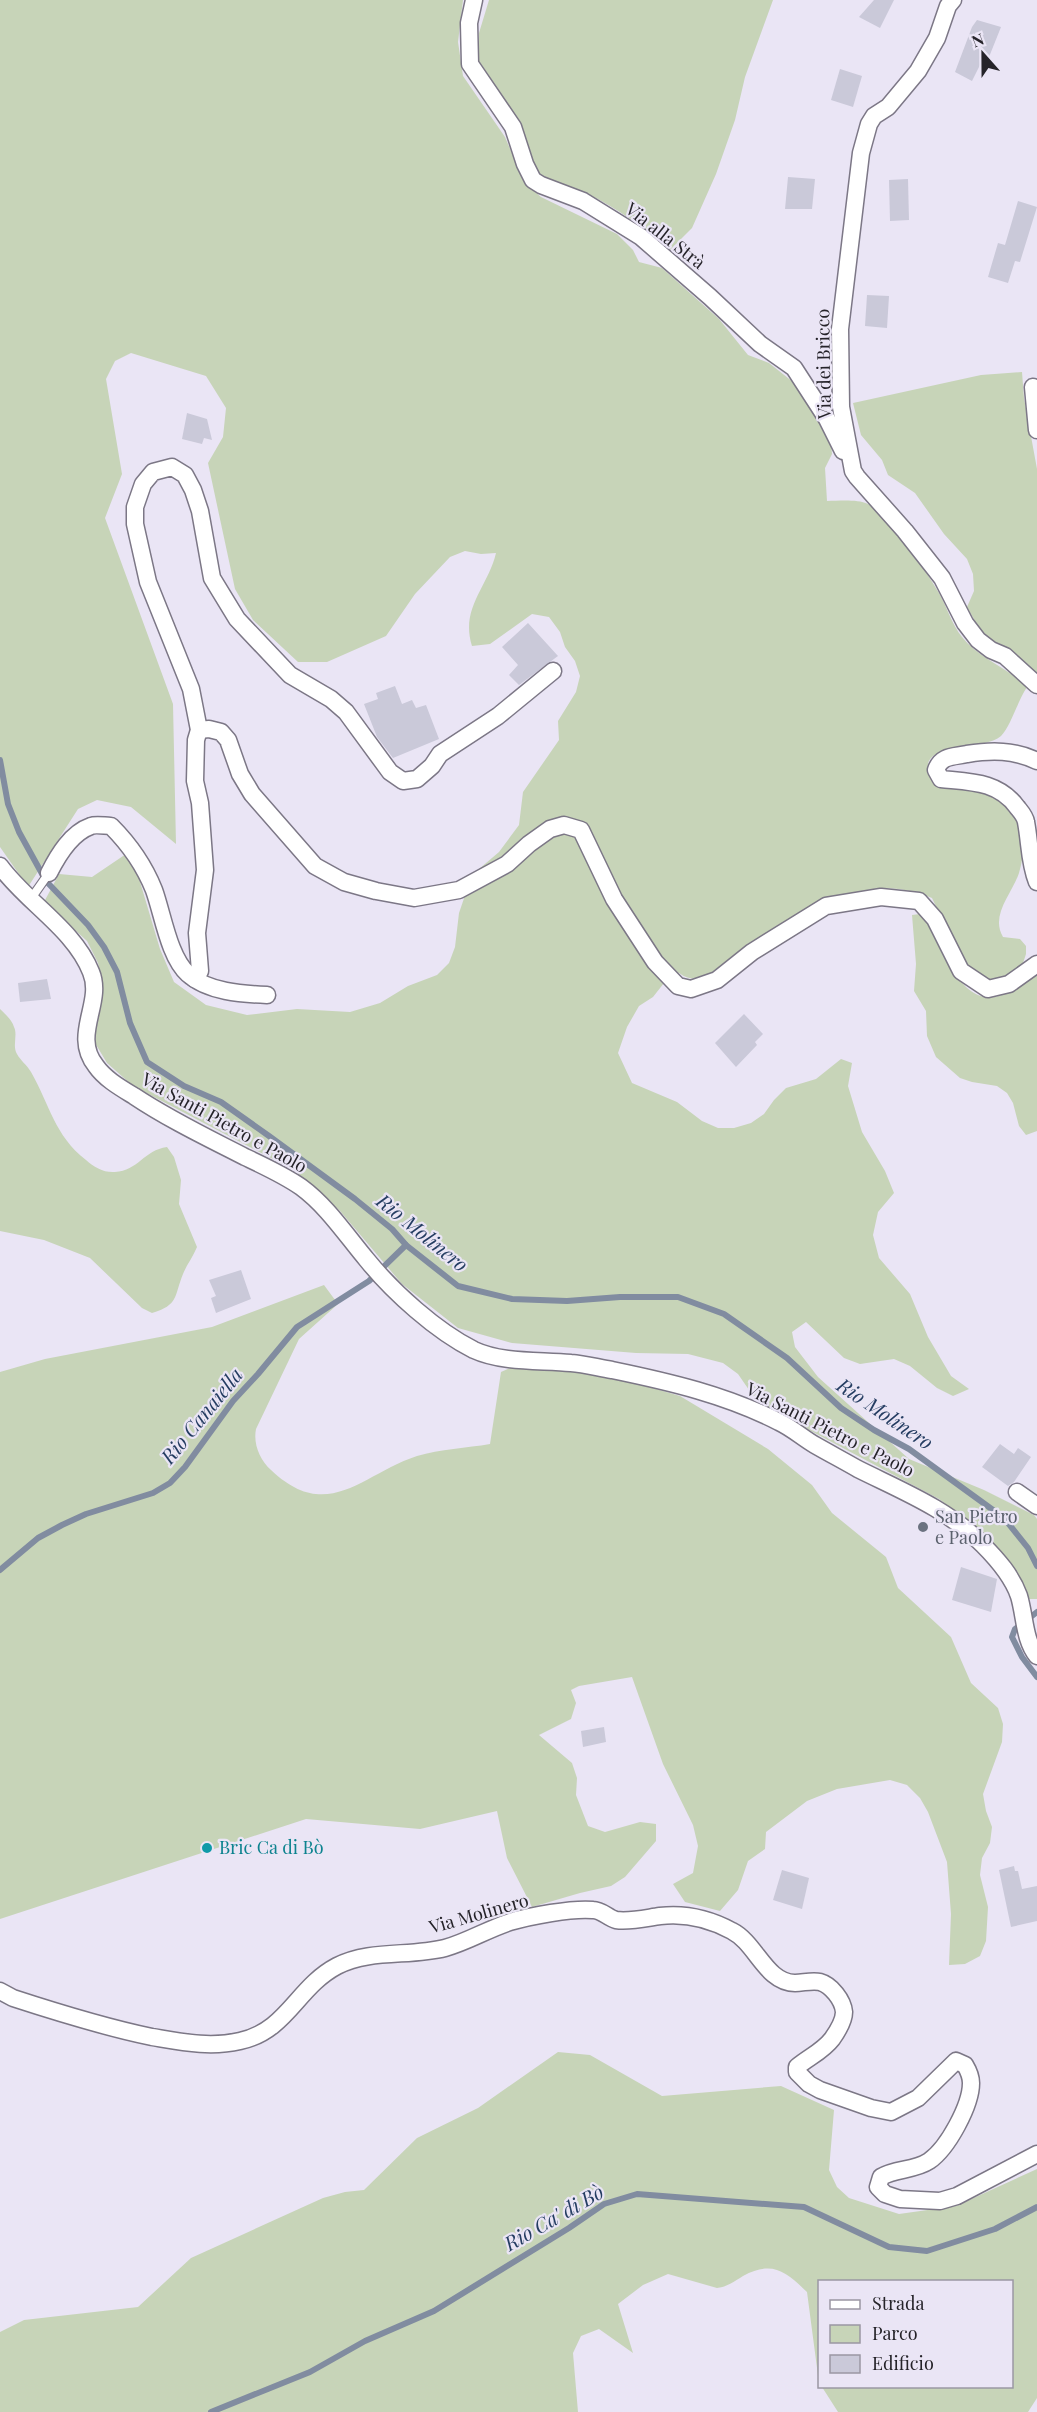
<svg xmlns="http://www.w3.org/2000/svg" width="1037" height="2412" font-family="'Playfair Display',serif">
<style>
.green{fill:#c7d4b8}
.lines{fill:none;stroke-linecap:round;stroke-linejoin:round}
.stream{stroke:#818ca0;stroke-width:6}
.building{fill:#cac9d9}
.service-casing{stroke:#7c7786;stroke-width:10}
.minor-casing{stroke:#7c7786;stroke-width:19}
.service{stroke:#fff;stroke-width:8}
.minor{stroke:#fff;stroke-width:16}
.worship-dot{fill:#6b7280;stroke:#eae5f5;stroke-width:2}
.culture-dot{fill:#0f9aa8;stroke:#eae5f5;stroke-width:2}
.labels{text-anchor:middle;stroke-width:4.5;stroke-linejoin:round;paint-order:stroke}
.street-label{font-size:18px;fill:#252329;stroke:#eae5f5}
.worship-label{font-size:18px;fill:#5b616d;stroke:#eae5f5;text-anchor:start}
.culture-label{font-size:18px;fill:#0d838f;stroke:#eae5f5;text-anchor:start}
.water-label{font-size:20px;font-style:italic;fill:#253d62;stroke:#eae5f5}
</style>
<rect width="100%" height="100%" fill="#eae5f5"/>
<!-- green -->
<g class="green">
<path d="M0 0H463L458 42 463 76 505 137 524 182 541 197 617 234 633 250 639 262 662 268 719 319 748 355 769 363 793 382 815 406 831 443 832 454 825 468 827 501C839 501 857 499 868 504 889 512 927 573 939 593 947 607 952 625 962 637 978 658 1007 667 1027 687 1018 700 1011 726 1001 736 982 752 918 741 929 774 931 781 935 784 942 786 948 788 954 786 960 786 974 788 987 793 1001 796 1007 805 1018 817 1021 827 1026 841 1023 859 1019 873 1012 894 990 915 1003 937L1020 939 1026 946V954L1021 969 991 984 964 965 932 898C872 875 841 896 791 928 766 943 741 959 716 974 703 979 691 982 679 973L664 983 653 997 639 1006 627 1027 618 1053 632 1083 677 1102 702 1121 718 1128H734L751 1123 764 1114 774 1100 786 1088 816 1079 841 1059 852 1063 848 1086 862 1132 885 1171 894 1193 878 1212 873 1235 879 1258 910 1294 928 1337 951 1376 969 1389 953 1396 937 1388 910 1366 894 1359 860 1364 844 1358 806 1322 792 1332 795 1347 818 1377 909 1459 984 1490 1034 1515 1037 1519V1599H1029L1013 1567 982 1532 939 1499 758 1403 738 1374 723 1363 688 1354 636 1353 512 1343 458 1328 402 1284 340 1211 294 1170 133 1086 107 1063 95 1043 97 1020 103 989 98 963 87 941 44 902 59 874 92 877 126 854 138 875 160 949 174 982 206 1005 247 1015 297 1009 350 1012 380 1003 408 986 437 975 449 963 455 947 459 913 472 875 499 852 519 825 523 792 559 740 558 721 576 692 580 676 575 661 565 647 560 632 549 617 532 614 490 644 472 646C460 608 488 587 496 553L481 554 465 551 450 557 415 594 386 636 327 662H298L253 620 235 589 208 463 223 437 226 408 206 376 131 353 115 361 106 379 122 474 105 518 173 704 176 844 131 807 97 800 78 809 28 887 0 847Z"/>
<path d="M489 0H773L745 77 735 120 716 174 692 228 670 250C645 228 618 209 588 194 572 186 554 183 540 174L533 161 521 123 479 61V33Z"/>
<path d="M1022 372 1024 398 1037 469V677L984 637 967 607 974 591 973 574 967 559 944 534 915 493 888 475 882 460 861 435 853 403 981 375Z"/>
<path d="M920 914C940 934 939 946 951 969 954 976 961 981 966 987 992 1011 1016 988 1037 970V1131L1026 1135 1019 1126 1013 1103 1007 1093 997 1086 972 1082 960 1078 936 1057 927 1036 926 1011 914 991 916 964 912 915Z"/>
<path d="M0 1009C5 1014 12 1020 14 1027 18 1035 12 1046 17 1054 20 1060 27 1065 31 1072 50 1105 54 1135 86 1160 94 1167 104 1173 115 1172 138 1171 144 1150 167 1147L174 1157 181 1180 179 1204 197 1247C193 1257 187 1264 183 1274 174 1296 179 1305 152 1313L142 1308 90 1258 44 1240 0 1231Z"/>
<path d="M324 1285 338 1304 299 1339 256 1429C253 1444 260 1460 271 1470 328 1524 362 1474 417 1456 440 1449 467 1448 490 1444L501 1372 517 1365 615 1377 680 1396 768 1449 812 1485 832 1513 886 1557 898 1588 951 1637 971 1683 998 1708 1003 1724 1002 1742 983 1794 986 1811 992 1827 990 1843 982 1858 980 1875 988 1907 986 1941 980 1956 965 1964 949 1965 951 1914 947 1862 928 1812 920 1798 907 1785 890 1780 837 1789 807 1801 766 1832 765 1849 748 1861 738 1890 720 1911 685 1902 673 1884 693 1873 698 1846 693 1825 663 1764 632 1677 579 1686 571 1690 576 1703 571 1719 539 1735 572 1763 577 1778 576 1795 588 1826 605 1832 640 1822 656 1824V1841L625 1877 611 1886 580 1893 532 1907 507 1858 497 1811 420 1829 306 1819 0 1919V1372L45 1359 212 1327Z"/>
<path d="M558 2052 590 2055 662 2096 781 2086 834 2110 829 2170 837 2187 849 2198 899 2214 956 2206 1037 2169V2398L1028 2412H838L822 2387 1012 2386V2282H820L819 2383 807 2292C786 2272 773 2260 743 2276 735 2281 727 2287 717 2288L668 2274 643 2285 618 2304 633 2353 599 2329 581 2336 573 2353 578 2412H0V2332L24 2320 138 2307 191 2258 323 2198 345 2192 364 2190 417 2138 478 2108Z"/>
</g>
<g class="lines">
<!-- stream -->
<g class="stream">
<path d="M0 760 8 804 19 832 46 881 88 925 104 947 117 972 130 1023 147 1062 184 1086 221 1102 269 1136 355 1199 392 1229 406 1245 458 1286 512 1299 567 1301 620 1297H678L724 1314 787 1358 841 1408 874 1430 909 1449 1004 1518 1028 1548 1037 1566"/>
<path d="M0 1570 38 1538 62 1525 86 1514 153 1493 170 1483 185 1467 233 1401 258 1374 297 1327 369 1281 406 1245"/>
<path d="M1037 1612 1015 1629 1012 1637 1022 1657 1037 1677"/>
<path d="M211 2412 310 2372 365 2341 434 2311 569 2228 604 2204 637 2194 804 2207 889 2247 927 2251 995 2229 1037 2207"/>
</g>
</g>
<!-- building -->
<g class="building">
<path d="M874 0H894L880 28 859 17Z"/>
<path d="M977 20 1001 27 987 62 982 61 972 81 955 72 972 27Z"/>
<path d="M840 69 862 76 853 107 831 100Z"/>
<path d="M788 177 815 179 812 209H785Z"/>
<path d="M908 179 909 220 890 221 889 180Z"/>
<path d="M1018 201 1037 207 1020 262 1015 261 1008 283 988 277 998 243 1005 245Z"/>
<path d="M867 295 889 296 887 328 865 326Z"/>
<path d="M187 413 207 419 212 440 204 438 202 444 182 439Z"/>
<path d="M528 623 558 656 519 685 509 675 518 665 502 647Z"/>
<path d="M395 686 402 704 412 700 416 708 426 705 439 739 393 758 377 737 364 704 378 699 376 693Z"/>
<path d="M47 979 51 999 20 1002 18 983Z"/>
<path d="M744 1014 763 1034 755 1042 757 1045 736 1067 715 1043Z"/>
<path d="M241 1270 251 1299 216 1313 211 1298 216 1296 209 1280Z"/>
<path d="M1000 1444 1014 1454 1018 1448 1031 1457 1014 1482 1008 1486 982 1467Z"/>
<path d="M961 1567 997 1579 991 1612 952 1600Z"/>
<path d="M604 1727 606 1742 583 1747 581 1731Z"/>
<path d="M1014 1866 1015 1871H1018L1022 1889 1037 1886V1921L1011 1927 999 1870Z"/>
<path d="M782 1870 809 1878 802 1909 773 1900Z"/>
</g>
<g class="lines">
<!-- service casing -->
<g class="service-casing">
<path id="service" d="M30 900 49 873"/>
</g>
<!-- minor casing -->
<g class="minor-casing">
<g id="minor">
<path d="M474 0 469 23 470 64 513 127 525 164 533 180 541 185 583 201 641 237 710 297 760 344 794 368 827 419 843 451"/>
<path d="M953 0 948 6 937 38 918 71 888 107 874 116 869 124 861 153 840 329 841 407 853 471 857 477 905 531 942 578 965 623 978 640 991 650 1005 656 1037 685"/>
<path d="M1033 387 1037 430"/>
<path d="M199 730 209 729 221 732 228 740 240 774 252 794 315 866 344 882 376 891 414 898 459 890 507 864 529 844 550 829 564 825 581 830 614 899 655 962 678 986 691 989 717 980 752 952 826 906 881 897 919 901 935 919 961 971 988 989 1009 984 1037 964"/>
<path d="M1037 761C1014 750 992 750 967 754 954 757 941 755 936 770L941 779C970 782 998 781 1017 807 1021 812 1025 816 1026 822 1030 843 1029 862 1037 882"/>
<path d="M0 866C27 903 74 929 91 972 104 1003 71 1035 96 1066 105 1079 121 1088 134 1096 170 1120 208 1138 245 1157 264 1166 284 1175 301 1187 327 1206 346 1235 367 1260 393 1292 436 1331 474 1350 502 1363 540 1360 571 1363 585 1364 599 1368 612 1370 670 1382 726 1395 779 1422 792 1428 803 1438 815 1445 829 1453 844 1461 858 1469 902 1491 948 1509 983 1545 998 1560 1012 1576 1019 1596 1025 1616 1024 1640 1037 1656"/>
<path d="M49 873C58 855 71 833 91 826 96 824 105 826 111 826 130 845 144 865 154 890 163 915 169 957 188 974 208 992 242 994 267 995"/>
<path d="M195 979 200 971 197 933 205 870 200 803 195 781 196 740 199 730 191 689 148 582 135 524V507L143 484 153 472 172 467 185 475 193 490 200 511 212 578 237 619 290 675 331 699 346 712 390 772 403 781 417 779 432 766 440 754 498 716 553 671"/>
<path d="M1017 1492 1037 1506"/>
<path d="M0 1991 13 1998C59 2013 104 2027 152 2037 182 2042 210 2048 240 2041 287 2031 297 1987 337 1966 370 1949 410 1957 445 1948 467 1942 488 1929 510 1922 530 1916 572 1908 593 1910 602 1910 608 1918 616 1920 630 1922 646 1918 660 1916 686 1913 710 1919 732 1931 756 1943 766 1983 795 1983 803 1983 812 1980 820 1982 831 1985 843 2000 844 2012 844 2020 837 2032 832 2039 823 2051 809 2057 797 2067V2072L809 2084 820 2090 871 2108 891 2112 918 2098 956 2061 965 2065C968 2070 971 2076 971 2083 971 2105 948 2148 929 2161 914 2171 896 2168 881 2177L878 2187 885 2194 900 2199 940 2201 957 2196 1037 2154"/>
</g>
</g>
<!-- service -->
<use href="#service" class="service"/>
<!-- minor -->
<use href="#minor" class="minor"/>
</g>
<!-- markers -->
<circle class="worship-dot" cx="923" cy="1527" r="6"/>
<circle class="culture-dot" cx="207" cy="1848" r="6"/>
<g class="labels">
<!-- street labels -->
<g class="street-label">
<text transform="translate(665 236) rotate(38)" y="6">Via alla Strà</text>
<text transform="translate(824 364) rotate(-91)" y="6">Via dei Bricco</text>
<text transform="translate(224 1123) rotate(29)" y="6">Via Santi Pietro e Paolo</text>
<text transform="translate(830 1430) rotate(27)" y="6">Via Santi Pietro e Paolo</text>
<text transform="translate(479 1914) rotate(-16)" y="6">Via Molinero</text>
</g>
<!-- worship labels -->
<g class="worship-label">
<text x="935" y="1523">San Pietro<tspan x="935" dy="21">e Paolo</tspan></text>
</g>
<!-- culture labels -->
<g class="culture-label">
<text x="219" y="1854">Bric Ca di Bò</text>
</g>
<!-- water labels -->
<g class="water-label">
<text transform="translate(422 1233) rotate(39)" y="7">Rio Molinero</text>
<text transform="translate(885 1414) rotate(34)" y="7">Rio Molinero</text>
<text transform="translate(202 1416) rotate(-51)" y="7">Rio Canaiella</text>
<text transform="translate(554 2218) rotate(-30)" y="7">Rio Ca' di Bò</text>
</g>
</g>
<!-- legend -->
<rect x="818" y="2280" width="195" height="108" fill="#eae5f5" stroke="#9b97a3" stroke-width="1.5"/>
<rect x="830" y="2300" width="30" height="9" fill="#ffffff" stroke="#9b97a3" stroke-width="1.5"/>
<text x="872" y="2310" font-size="18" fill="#252329">Strada</text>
<rect x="830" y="2325" width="30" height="18" fill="#c7d4b8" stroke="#9b97a3" stroke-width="1.5"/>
<text x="872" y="2340" font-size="18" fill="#252329">Parco</text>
<rect x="830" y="2355" width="30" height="18" fill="#cac9d9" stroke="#9b97a3" stroke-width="1.5"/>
<text x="872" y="2370" font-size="18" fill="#252329">Edificio</text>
<!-- north arrow -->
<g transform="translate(983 54) rotate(339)" stroke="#eae5f5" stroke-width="4.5" paint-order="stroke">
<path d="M0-4.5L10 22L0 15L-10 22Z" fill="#252329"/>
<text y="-9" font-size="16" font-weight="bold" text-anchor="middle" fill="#252329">N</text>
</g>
</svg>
